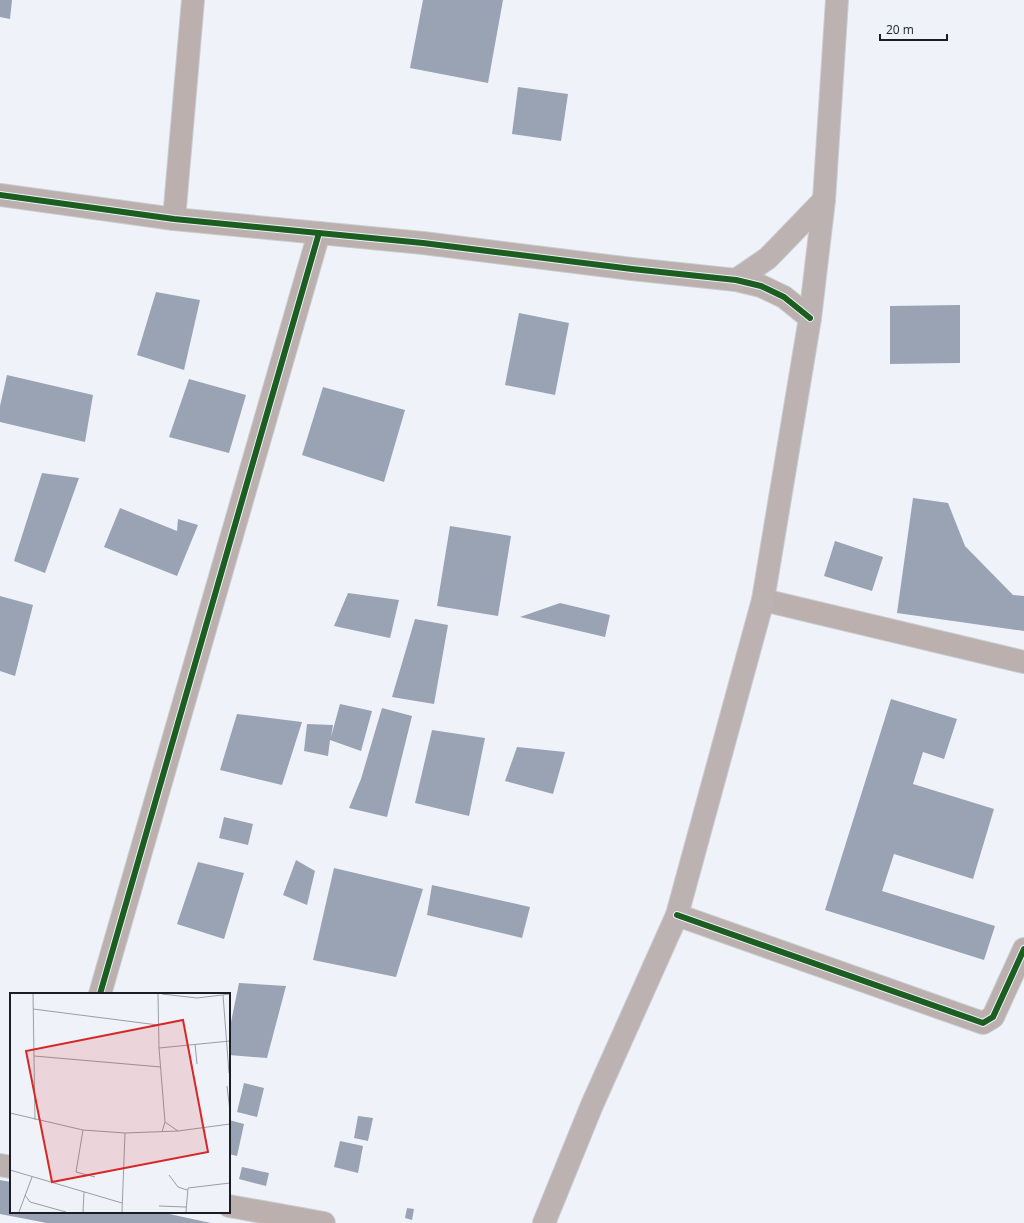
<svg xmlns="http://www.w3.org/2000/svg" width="1024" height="1223" font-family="'Open Sans',sans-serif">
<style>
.building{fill:#9aa3b3}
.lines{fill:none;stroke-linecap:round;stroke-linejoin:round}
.minor-casing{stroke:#c9cdd2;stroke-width:24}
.major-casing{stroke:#c9cdd2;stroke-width:24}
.minor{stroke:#bbb0ad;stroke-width:22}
.major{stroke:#bcb2b2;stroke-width:22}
.cycleway-casing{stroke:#ebf2fd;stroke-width:8}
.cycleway{stroke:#1b5e20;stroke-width:6}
.inset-road{fill:none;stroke:#9a9ea4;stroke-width:1}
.view{fill:#d62828;fill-opacity:0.15;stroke:#d62828;stroke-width:2}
.inset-edge{fill:none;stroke:#1a1e24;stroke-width:2}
</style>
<rect width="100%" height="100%" fill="#eff3f9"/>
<!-- building -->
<g class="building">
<path d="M0 0H12L10 19 0 17Z"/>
<path d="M423 0H503L488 83 410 68Z"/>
<path d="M518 87 568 94 561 141 512 134Z"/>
<path d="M156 292 200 300 184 370 137 355Z"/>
<path d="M960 305V363L890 364V306Z"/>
<path d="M519 313 569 323 555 395 505 385Z"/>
<path d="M7 375 93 395 85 442 0 422V406Z"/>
<path d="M189 379 246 395 229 453 169 437Z"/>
<path d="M323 387 405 410 384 482 302 455Z"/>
<path d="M42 473 79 478 45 573 14 561Z"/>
<path d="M913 498 948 503 965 546 1013 595 1024 596V631L897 613Z"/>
<path d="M120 508 177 531 178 519 198 525 177 576 104 547Z"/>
<path d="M450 526 511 536 498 616 437 606Z"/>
<path d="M835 541 883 557 872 591 824 576Z"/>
<path d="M348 593 399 600 390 638 334 626Z"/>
<path d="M0 596 33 605 15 676 0 671Z"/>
<path d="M560 603 610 615 605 637 520 617Z"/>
<path d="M415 619 448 625 434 704 392 697Z"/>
<path d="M891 699 957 719 944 759 923 752 913 784 994 809 973 879 894 854 882 891 995 926 984 960 825 910Z"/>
<path d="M340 704 372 711 361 751 330 740 328 756 304 751 307 724 333 725 331 737Z"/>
<path d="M382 708 412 716 387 817 349 808 361 779Z"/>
<path d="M237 714 302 722 282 785 220 770Z"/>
<path d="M432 730 485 738 469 816 415 803Z"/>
<path d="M517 747 565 752 553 794 505 781Z"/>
<path d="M224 817 253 824 248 845 219 838Z"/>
<path d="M296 860 315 871 307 905 283 895Z"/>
<path d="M198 862 244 873 224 939 177 924Z"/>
<path d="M334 868 423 889 396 977 313 960Z"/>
<path d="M432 885 530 907 522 938 427 915Z"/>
<path d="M239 983 286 986 267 1058 229 1055V1032Z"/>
<path d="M244 1083 264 1088 257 1117 237 1112Z"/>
<path d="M358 1116 373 1118 368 1141 354 1138Z"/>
<path d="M229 1120 244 1124 237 1156 229 1154Z"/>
<path d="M340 1141 363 1146 358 1173 334 1167Z"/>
<path d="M242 1167 269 1173 266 1186 239 1179Z"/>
<path d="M0 1180 11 1182V1212H160L211 1223H47L0 1214Z"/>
<path d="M407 1208 414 1209 412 1220 405 1218Z"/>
</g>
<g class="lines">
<!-- minor casing -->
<g class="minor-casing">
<g id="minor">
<path d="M0 195 174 219 423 243 632 269 736 280 761 286 784 297 810 318"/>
<path d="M174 219 193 0"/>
<path d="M763 600 1024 662"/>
<path d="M677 915 983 1023 993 1017 1024 949"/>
<path d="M100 994 319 233"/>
<path d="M0 1165 11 1167"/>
<path d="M229 1206 324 1223"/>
</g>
</g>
<!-- major casing -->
<g class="major-casing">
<g id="major">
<path d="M736 280 768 258 824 200"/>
<path d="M544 1223 592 1105 677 915 763 600 810 318 824 200 837 0"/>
</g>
</g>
<!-- minor -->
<use href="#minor" class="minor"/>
<!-- major -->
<use href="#major" class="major"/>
<!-- cycleway casing -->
<g class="cycleway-casing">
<g id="cycleway">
<path d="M0 195 174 219 423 243 632 269 736 280 761 286 784 297 810 318"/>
<path d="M677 915 983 1023 993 1017 1024 949"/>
<path d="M100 994 319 233"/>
</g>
</g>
<!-- cycleway -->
<use href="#cycleway" class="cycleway"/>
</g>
<!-- overview -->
<g transform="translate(10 993)">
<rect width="220" height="220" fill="#eff3f9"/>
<path class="inset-road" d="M23 1 25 127M148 1 149 55 155 129 152 139M152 1 187 5 220 1M213 2 219 80M23 16 148 32M185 51 187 71M149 55 220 48M24 63 151 74M217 93 220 118M0 120 73 137 115 140 168 138 220 131M155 129 168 138M73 137 66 179 85 184M0 177 112 210M159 182 168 194 177 197M15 202 20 209 56 219M149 213 176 214M9 219 22 184M73 219 74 199M112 219 115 140M176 219 178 195 220 190"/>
<path class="view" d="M173 27 198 159 42 189 16 58Z"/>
<rect width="220" height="220" class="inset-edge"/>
</g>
<!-- scale -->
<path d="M880 34v6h67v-6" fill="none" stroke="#1a1e24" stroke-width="2"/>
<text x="886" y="34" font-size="12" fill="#1a1e24" stroke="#ebf2fd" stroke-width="3" paint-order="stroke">20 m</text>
</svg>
